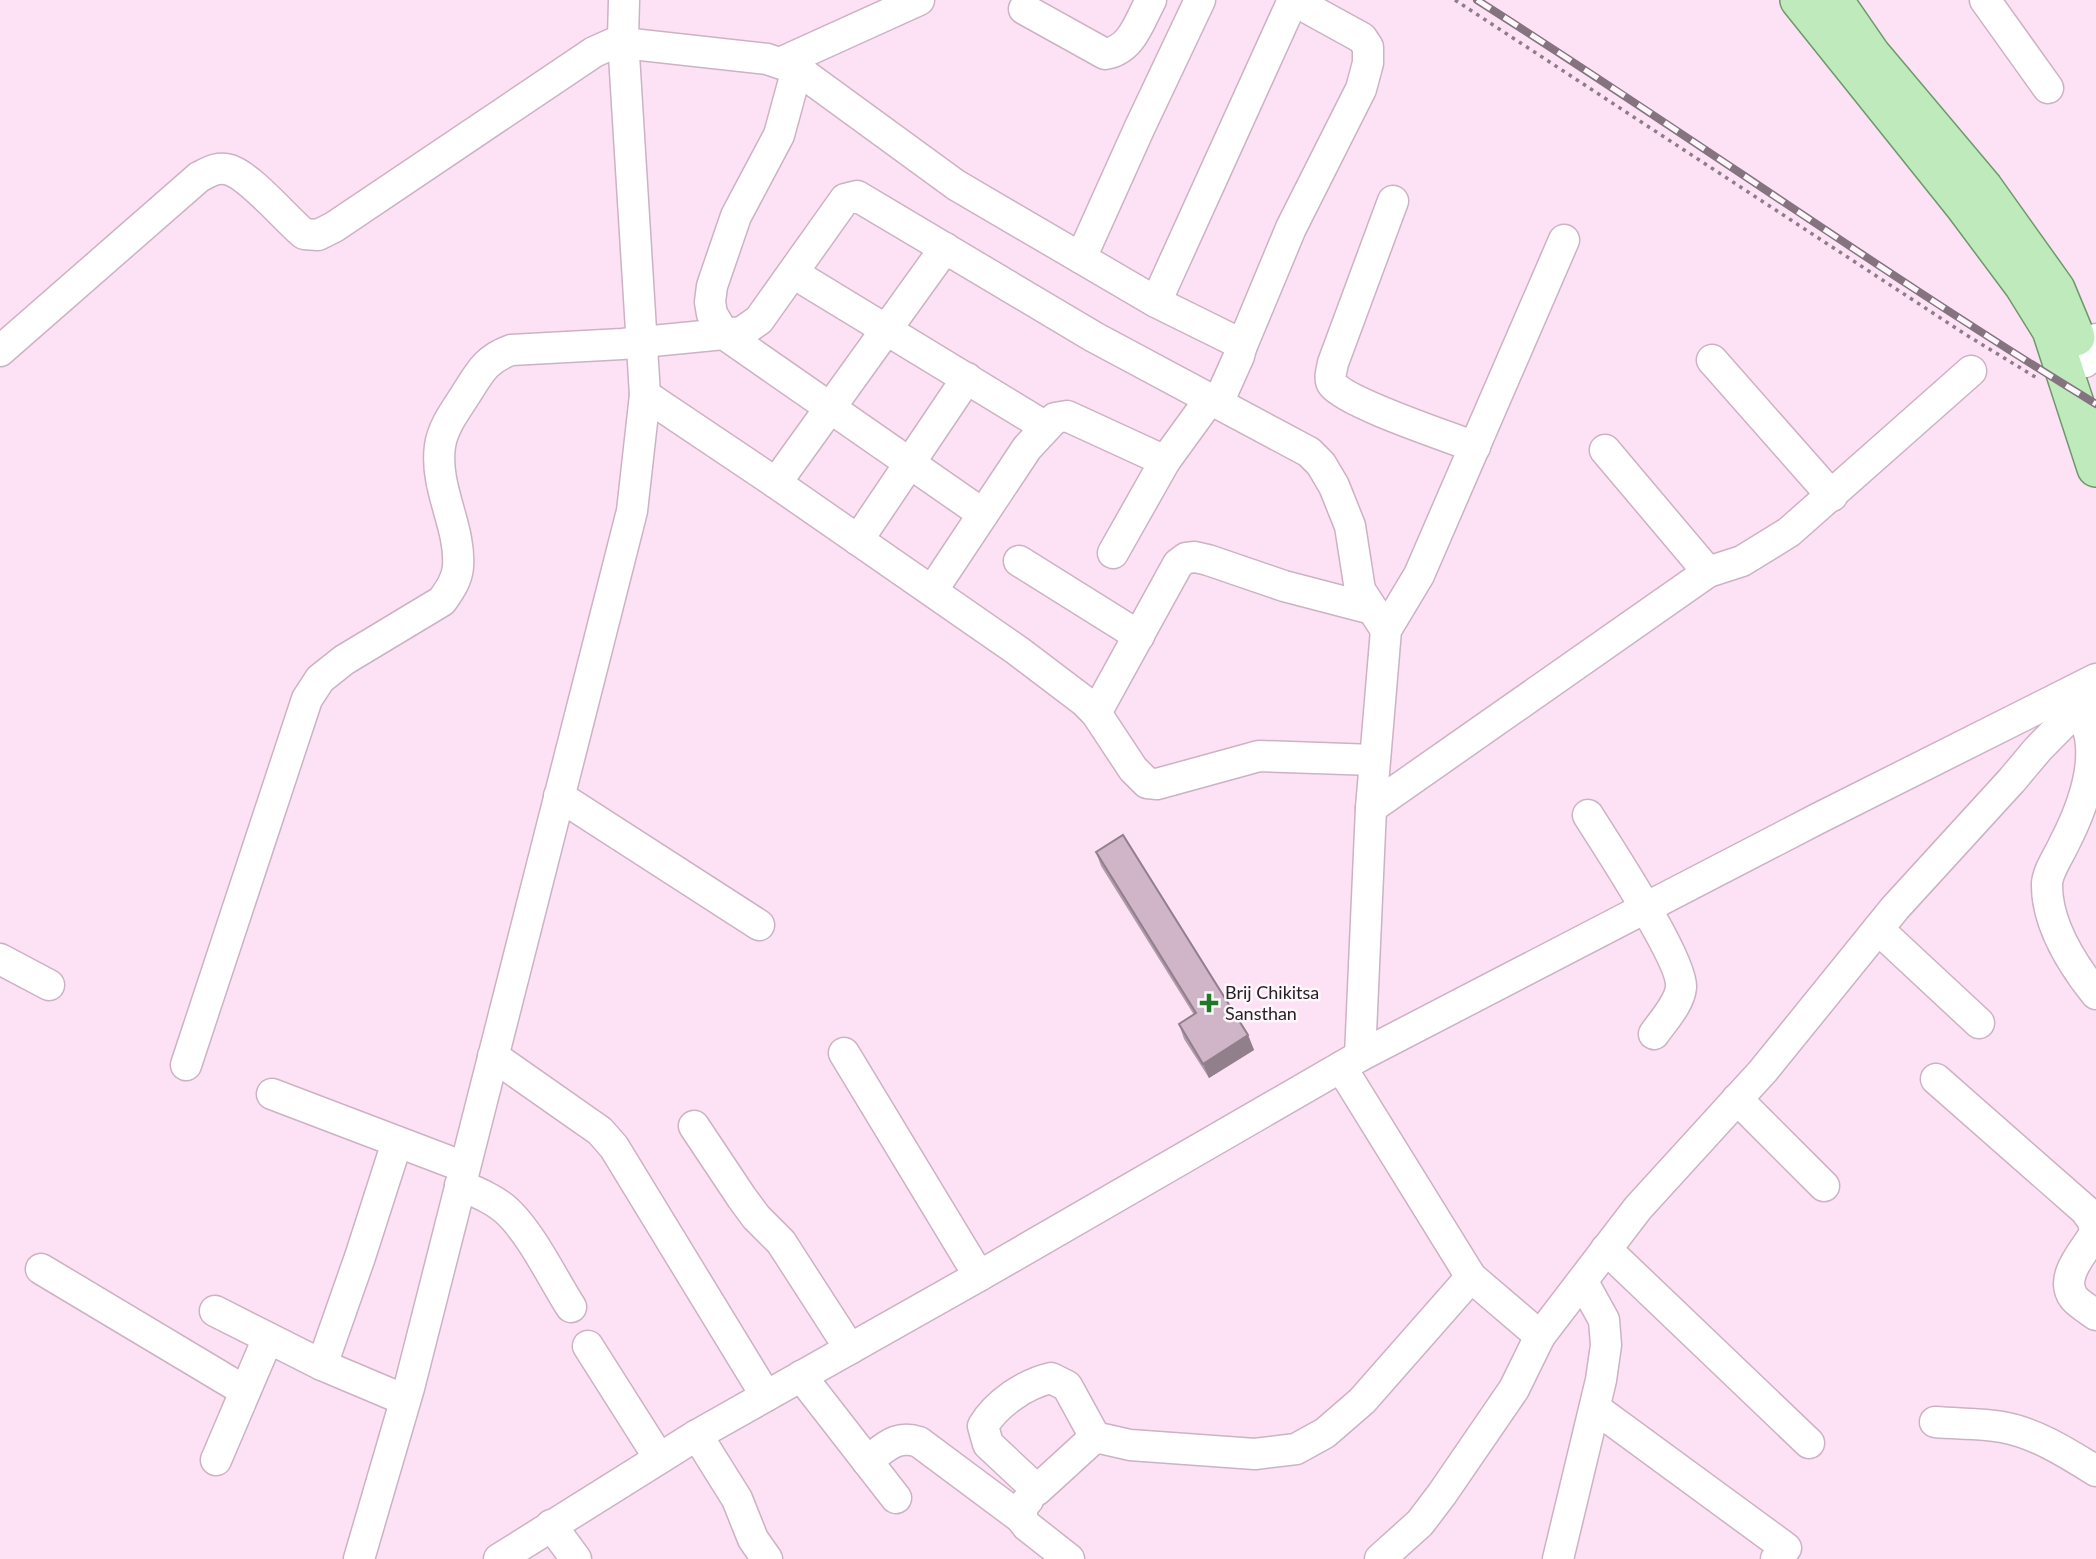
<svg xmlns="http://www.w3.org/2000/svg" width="2096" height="1559" font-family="Lato,sans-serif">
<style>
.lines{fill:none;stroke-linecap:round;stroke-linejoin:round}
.minor-casing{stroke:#cdb2c4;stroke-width:33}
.major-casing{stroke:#6d996a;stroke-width:40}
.path{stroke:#8e7c88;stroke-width:3.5;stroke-dasharray:3.5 5;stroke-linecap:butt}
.minor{stroke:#fff;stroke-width:30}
.major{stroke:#beeabc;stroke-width:37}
.rail-casing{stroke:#857380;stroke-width:8}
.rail{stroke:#fcf7fa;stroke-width:5;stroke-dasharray:16;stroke-linecap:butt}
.wall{fill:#b29cab}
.shaded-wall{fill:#917f8b}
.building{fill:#cfb5c7;stroke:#917f8b;stroke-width:2}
.poi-dot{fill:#227925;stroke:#fcf7fa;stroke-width:2.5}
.labels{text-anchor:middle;stroke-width:5;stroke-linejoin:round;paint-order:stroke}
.poi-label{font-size:18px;fill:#271d24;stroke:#fcf7fa;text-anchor:start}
</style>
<rect width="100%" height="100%" fill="#fde2f5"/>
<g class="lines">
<!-- minor casing -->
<g class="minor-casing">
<g id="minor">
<path d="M1985 0 2048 88"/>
<path d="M1024 9 1105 54C1132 50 1139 22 1151 0"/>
<path d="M623 45 632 44 767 59 797 69 956 185 1156 302 1237 342 1241 348 1239 356 1218 403"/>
<path d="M780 63 919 0"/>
<path d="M797 69 779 135 736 216 712 286 710 302 712 314 724 334 983 514"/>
<path d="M1393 201 1333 363C1332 370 1328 379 1333 385 1349 404 1447 436 1475 447"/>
<path d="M1081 258 1139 129 1200 0"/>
<path d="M793 273 1046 427"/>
<path d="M1156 302 1293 0"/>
<path d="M1241 348 1291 228 1361 89 1368 63V47L1362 38 1293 0"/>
<path d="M0 351 199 177C209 172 218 166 230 170 251 177 285 218 304 234L318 235 334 227 594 52 623 39"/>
<path d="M1712 360 1832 496"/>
<path d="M2085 362 2096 339"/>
<path d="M645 395 776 483 1018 651 1084 701 1096 713 1133 769 1147 783 1157 784 1259 756 1374 760"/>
<path d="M1605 450 1708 572"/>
<path d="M776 483 945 248"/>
<path d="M858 540 967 378"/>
<path d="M1113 553 1165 461 1210 399"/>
<path d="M1019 561 1139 636"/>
<path d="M932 591 1027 448 1055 418 1067 416 1165 461"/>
<path d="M2079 707C2083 716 2088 727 2090 737 2096 773 2080 813 2064 844 2059 855 2048 871 2047 883 2046 923 2072 964 2096 994"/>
<path d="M1096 713 1178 564 1186 558 1195 557 1208 560 1284 586 1372 609"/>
<path d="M559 796 759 925"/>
<path d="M1371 808 1708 572 1742 561 1789 532 1971 371"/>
<path d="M1588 815C1606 844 1683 960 1681 987 1680 1003 1663 1021 1654 1034"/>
<path d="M1878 929 1979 1023"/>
<path d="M0 959 49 985"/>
<path d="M844 1053 979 1276"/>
<path d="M493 1056 600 1131 614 1147 766 1396"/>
<path d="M1360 1056 1371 808 1386 630 1419 575 1564 240"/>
<path d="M186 1065 307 699 320 679 344 660 442 601C449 591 457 580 458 567 461 526 434 488 440 446 443 426 456 410 466 394 480 372 486 359 511 350L622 344 724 334 742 332 759 320 845 199 857 196 1094 337 1309 452 1321 464 1334 486 1350 526 1360 590 1386 630"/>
<path d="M1341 1067 1471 1277"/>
<path d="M1936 1079 2085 1210 2093 1221 2095 1233C2085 1251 2058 1277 2074 1298 2079 1304 2089 1310 2096 1315"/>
<path d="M272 1094 464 1167"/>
<path d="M1737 1099 1824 1186"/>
<path d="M694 1126 742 1198 756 1217 781 1242 850 1349"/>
<path d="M460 1185C476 1192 494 1199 507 1211 531 1233 553 1279 571 1307"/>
<path d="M1606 1249 1809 1443"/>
<path d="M41 1269 245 1391"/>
<path d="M215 1311 322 1365 405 1400"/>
<path d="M588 1346 659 1458"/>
<path d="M322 1365 360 1257 397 1142"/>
<path d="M801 1376 896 1498"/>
<path d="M1595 1408 1786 1548 1776 1559"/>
<path d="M1935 1422C1957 1424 1980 1423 2002 1427 2036 1433 2067 1453 2096 1471"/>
<path d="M697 1435 737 1499 753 1539 767 1559"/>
<path d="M1095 1437 1037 1490 988 1444 983 1426C997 1403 1025 1384 1051 1378L1067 1386 1095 1437 1130 1445 1255 1454 1296 1449 1325 1433 1362 1401 1471 1277 1540 1336"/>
<path d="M216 1460 268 1338"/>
<path d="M867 1461C885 1448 896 1434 919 1442L1021 1518"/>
<path d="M1028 1500 1023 1506 1021 1518 1027 1526 1069 1559"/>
<path d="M551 1525 576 1559"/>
<path d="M359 1559 409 1388 632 511 645 395 623 39 624 0"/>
<path d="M499 1559 697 1435 979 1276 1360 1056 1819 818 2096 679"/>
<path d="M1380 1559 1420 1523 1442 1494 1514 1389 1540 1336 1638 1208 1763 1071 1895 908 2012 780 2038 749 2096 690"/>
<path d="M1558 1559 1601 1380 1606 1345 1604 1320 1583 1282"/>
</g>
</g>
<!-- major casing -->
<g class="major-casing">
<g id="major">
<path d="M1799 0 1964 206 2023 285 2051 330 2096 468"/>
<path d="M1834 0 1872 55 1984 188 2056 289 2076 337"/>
</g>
</g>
<!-- path -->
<path class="path" d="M1455 0 1968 336 2037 378"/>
<!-- minor -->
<use href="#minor" class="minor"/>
<!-- major -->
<use href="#major" class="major"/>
<!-- rail casing -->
<g class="rail-casing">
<path id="rail" d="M1477 0C1685 132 1886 276 2096 404"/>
</g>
<!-- rail -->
<use href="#rail" class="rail"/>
</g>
<!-- wall -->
<path class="wall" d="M1096 852 1248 1035 1254 1050 1209 1078 1184 1039 1179 1024 1194 1015 1101 866Z"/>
<!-- shaded-wall -->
<path class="shaded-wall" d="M1248 1035 1254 1050 1209 1078 1203 1064Z"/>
<!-- building -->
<path class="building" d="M1123 835 1248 1035 1203 1064 1179 1024 1196 1013 1096 852Z"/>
<!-- markers -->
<path class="poi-dot" d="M1205.5 992.5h7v7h7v7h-7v7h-7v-7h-7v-7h7z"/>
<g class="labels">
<!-- poi labels -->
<g class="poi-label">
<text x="1225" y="999">Brij Chikitsa<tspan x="1225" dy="21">Sansthan</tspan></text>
</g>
</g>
</svg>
